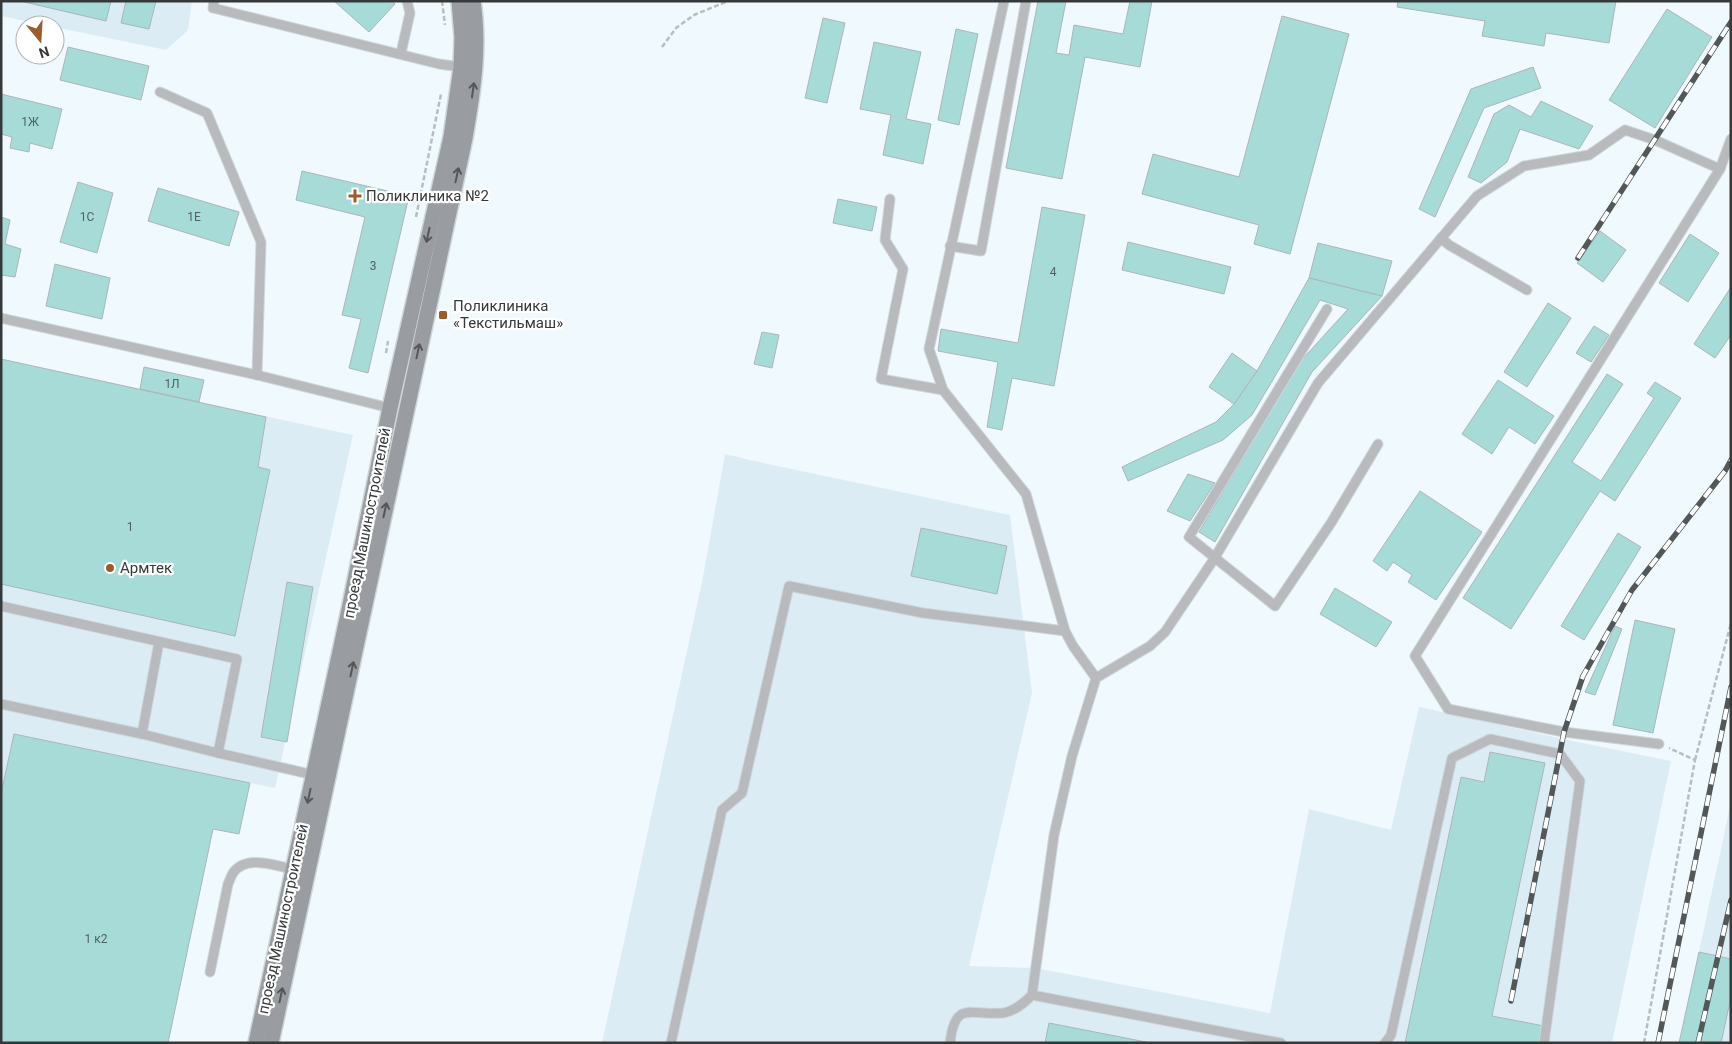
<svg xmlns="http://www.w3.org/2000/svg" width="1732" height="1044" font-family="Roboto,sans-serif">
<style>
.built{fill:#dcecf4}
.building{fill:#a6dbd8;stroke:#acb6b6}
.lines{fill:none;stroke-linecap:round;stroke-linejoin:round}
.service-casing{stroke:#ced6da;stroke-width:11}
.secondary-casing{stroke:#ced6da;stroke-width:18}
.path{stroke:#b7bec1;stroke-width:2.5;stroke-dasharray:5 2.5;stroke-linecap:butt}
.service{stroke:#b8babd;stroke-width:9}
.secondary{stroke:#999ca0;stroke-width:15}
.rail-casing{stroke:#525758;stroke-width:5.5}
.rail{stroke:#fff;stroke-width:4;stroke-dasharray:11;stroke-linecap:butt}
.oneway{stroke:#535759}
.poi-dot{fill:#9e5c2a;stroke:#fff;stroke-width:2}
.labels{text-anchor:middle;stroke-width:4.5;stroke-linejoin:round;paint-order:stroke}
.number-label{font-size:12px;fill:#516262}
.poi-label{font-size:15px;fill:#35393a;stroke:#fff;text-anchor:start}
.street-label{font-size:15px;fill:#35393a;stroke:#fff}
</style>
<rect width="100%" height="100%" fill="#f0f9fd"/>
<!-- built -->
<g class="built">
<path d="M1 1H192L188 30 166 50 55 27V25H46L1 16Z"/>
<path d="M1 359 353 435 275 788 250 783 239 834 213 829 168 1043H1Z"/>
<path d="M725 454 754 461 1010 515 1032 693 969 966 1036 968 1270 1013 1309 809 1391 830 1419 707 1563 739 1671 761 1612 1043H602L703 577Z"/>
<path d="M1731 802V1043H1679L1699 952Z"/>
</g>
<!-- building -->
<g class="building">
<path d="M20 1H111L106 21Z"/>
<path d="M126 1H156L149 29 121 23Z"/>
<path d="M334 1H392L395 4 369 32Z"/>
<path d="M1038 1H1066L1056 53 1069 55 1074 25 1123 34 1130 1H1152L1140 67 1085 57 1062 179 1006 168Z"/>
<path d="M1398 1H1616L1609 43 1546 33 1544 46 1482 36 1485 21 1397 7Z"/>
<path d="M1667 9 1712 37 1655 128 1609 100Z"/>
<path d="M1282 16 1349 34 1290 254 1254 244 1259 225 1142 194 1153 154 1239 177Z"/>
<path d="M823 18 845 23 827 103 805 98Z"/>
<path d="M956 29 978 34 959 125 938 120Z"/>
<path d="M874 42 921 52 906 119 931 124 923 164 883 155 891 115 860 109Z"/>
<path d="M68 47 149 66 141 100 60 80Z"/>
<path d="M1533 67 1541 88 1484 108 1435 217 1419 209 1471 89Z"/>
<path d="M1 94 62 109 52 149 30 143 29 152 10 148 12 137 1 134Z"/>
<path d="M1541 101 1593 126 1579 149 1520 129 1507 162 1481 183 1468 177 1494 114 1509 105 1531 117Z"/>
<path d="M302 171 409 196 368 373 349 368 361 319 342 315 365 217 296 200Z"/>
<path d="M78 182 113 193 97 253 60 242Z"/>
<path d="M158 188 239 212 229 246 148 221Z"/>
<path d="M838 199 877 207 872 231 833 223Z"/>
<path d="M1042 207 1085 215 1054 386 1012 378 1002 430 987 427 998 362 938 351 941 329 1018 343Z"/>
<path d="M1 217 10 220 5 244 21 249 15 277 1 275Z"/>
<path d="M1600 231 1626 250 1603 282 1577 263Z"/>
<path d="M1690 234 1719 253 1688 302 1659 283Z"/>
<path d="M1128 242 1231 267 1224 294 1122 270Z"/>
<path d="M1318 243 1392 261 1382 296 1309 278Z"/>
<path d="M55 264 110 278 102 319 46 306Z"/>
<path d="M1309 278 1382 296 1312 372 1215 542 1199 532 1299 363 1348 309 1320 300 1252 415 1223 440 1128 481 1122 467 1216 422 1234 404 1257 371Z"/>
<path d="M1731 287V335L1715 358 1694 344Z"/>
<path d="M1548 303 1571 318 1527 387 1504 372Z"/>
<path d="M1594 326 1609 335 1591 362 1576 353Z"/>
<path d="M762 332 779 335 772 368 754 364Z"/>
<path d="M1232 353 1257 371 1234 404 1209 387Z"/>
<path d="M1 359 266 417 258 467 270 470 235 636 1 584Z"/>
<path d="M144 367 204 380 199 402 140 389Z"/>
<path d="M1607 374 1623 384 1572 462 1601 481 1654 398 1647 393 1655 382 1681 398 1615 501 1600 491 1511 629 1463 598Z"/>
<path d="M1498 380 1554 416 1535 444 1509 427 1492 454 1462 434Z"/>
<path d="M1188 474 1215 483 1190 521 1167 511Z"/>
<path d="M1420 491 1482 532 1436 600 1408 582 1412 575 1393 562 1387 571 1373 561Z"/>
<path d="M921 528 1007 546 997 594 911 576Z"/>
<path d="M1618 533 1641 547 1584 640 1561 626Z"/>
<path d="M287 582 313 587 287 742 261 737Z"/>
<path d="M1335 588 1392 622 1376 647 1320 614Z"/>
<path d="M1635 620 1675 629 1653 733 1613 725Z"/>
<path d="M1615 626 1622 629 1595 695 1585 692Z"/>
<path d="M14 734 250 783 239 834 213 829 168 1043H1V794Z"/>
<path d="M1490 752 1545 763 1492 1016 1544 1026 1540 1043H1405L1461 777 1484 782Z"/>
<path d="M1699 952 1731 959V997L1721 1043H1679Z"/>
<path d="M1049 1023 1151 1043H1045Z"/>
</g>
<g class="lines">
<!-- service casing -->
<g class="service-casing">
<g id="service">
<path d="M214 1 213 8 439 64 461 67"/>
<path d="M1004 1 929 349 943 390 1026 494 1065 631 1073 646 1096 678"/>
<path d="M401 53 410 13 407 1"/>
<path d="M160 92 207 113 261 242 257 375"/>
<path d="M1720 169 1731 139"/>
<path d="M890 199 885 240 903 269 881 379 943 390"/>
<path d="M1441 238 1449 245 1527 290"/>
<path d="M950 246 981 251 1026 1"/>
<path d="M1327 309 1189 537 1275 606 1331 523 1378 444"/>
<path d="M1 318 257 375 390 408"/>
<path d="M1 606 237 659 218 753 142 734 1 704"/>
<path d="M142 734 159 642"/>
<path d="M218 753 314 775"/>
<path d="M210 972 228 884C230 880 231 876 233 873 246 854 275 866 293 869"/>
<path d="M1032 995 1281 1043"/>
<path d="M671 1043 722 810 742 793 789 586 923 613 1065 631"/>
<path d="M950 1043C955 999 971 1016 1003 1013 1015 1011 1024 1003 1032 995L1054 835 1072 756 1096 678 1150 646 1165 632 1214 559 1318 383 1477 196 1524 166 1589 155 1625 130 1655 140 1720 169 1415 656 1448 709 1564 732 1659 744"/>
<path d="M1385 1043 1391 1035 1452 758 1490 739 1560 754 1580 781 1544 1043"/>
</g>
</g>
<!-- secondary casing -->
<g class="secondary-casing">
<g id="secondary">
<path d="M256 1043 350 605 390 408 451 137 461 67 462 37 459 1"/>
<path d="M271 1043 465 138C473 92 480 48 473 1"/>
</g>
</g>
<!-- path -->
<g class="path">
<path d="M442 1 445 25"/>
<path d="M662 47 676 28 694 15 728 1"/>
<path d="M416 217 441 94"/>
<path d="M386 353 388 341"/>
<path d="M1695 760 1731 623"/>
<path d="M1644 1043 1695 760 1669 748"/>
</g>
<!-- service -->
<use href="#service" class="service"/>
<!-- secondary -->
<use href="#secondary" class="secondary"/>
<!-- rail casing -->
<g class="rail-casing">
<g id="rail">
<path d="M1578 258 1731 22"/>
<path d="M1511 1001 1564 732 1583 676 1632 590 1725 471 1731 460"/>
<path d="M1658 1043 1731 687"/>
<path d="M1698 1043 1731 900"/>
</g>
</g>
<!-- rail -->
<use href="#rail" class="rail"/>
</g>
<!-- one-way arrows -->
<defs><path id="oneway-shaft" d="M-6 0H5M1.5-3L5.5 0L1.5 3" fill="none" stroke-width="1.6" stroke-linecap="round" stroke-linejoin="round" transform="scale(1.25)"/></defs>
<g class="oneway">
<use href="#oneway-shaft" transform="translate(473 90) rotate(-82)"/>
<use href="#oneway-shaft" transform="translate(457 175) rotate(-78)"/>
<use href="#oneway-shaft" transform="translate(428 235) rotate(102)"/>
<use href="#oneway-shaft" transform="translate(418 351) rotate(-78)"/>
<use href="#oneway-shaft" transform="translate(385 510) rotate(-78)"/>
<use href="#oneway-shaft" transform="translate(352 669) rotate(-78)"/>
<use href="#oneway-shaft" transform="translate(309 796) rotate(102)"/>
<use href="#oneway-shaft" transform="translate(281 995) rotate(-78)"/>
</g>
<!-- markers -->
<g class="poi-dot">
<path d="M352.5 188.5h5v5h5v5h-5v5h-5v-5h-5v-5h5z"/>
<rect x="438" y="310" width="10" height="10" rx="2.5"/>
<circle cx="110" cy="568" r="5"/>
</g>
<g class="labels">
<!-- number labels -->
<g class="number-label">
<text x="30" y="126">1Ж</text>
<text x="87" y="221">1С</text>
<text x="194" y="221">1Е</text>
<text x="373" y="270">3</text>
<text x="1053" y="276">4</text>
<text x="172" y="388">1Л</text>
<text x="130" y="531">1</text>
<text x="96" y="943">1 к2</text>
</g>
<!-- poi labels -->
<g class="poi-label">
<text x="366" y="201">Поликлиника №2</text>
<text x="453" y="311">Поликлиника<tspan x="453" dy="17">«Текстильмаш»</tspan></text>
<text x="120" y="573">Армтек</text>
</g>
<!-- street labels -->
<g class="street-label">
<text transform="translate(367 523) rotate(-79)" y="5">проезд Машиностроителей</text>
<text transform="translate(283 919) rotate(-78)" y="5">проезд Машиностроителей</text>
</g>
</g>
<!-- border -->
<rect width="1732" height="1044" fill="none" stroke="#35393a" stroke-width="5"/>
<!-- north arrow -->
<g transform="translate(40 40) rotate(162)"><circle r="24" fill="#ffffff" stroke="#aeb0b0"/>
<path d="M0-4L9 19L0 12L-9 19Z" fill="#9e5c2a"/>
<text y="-8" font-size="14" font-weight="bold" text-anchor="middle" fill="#35393a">N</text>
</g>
</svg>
